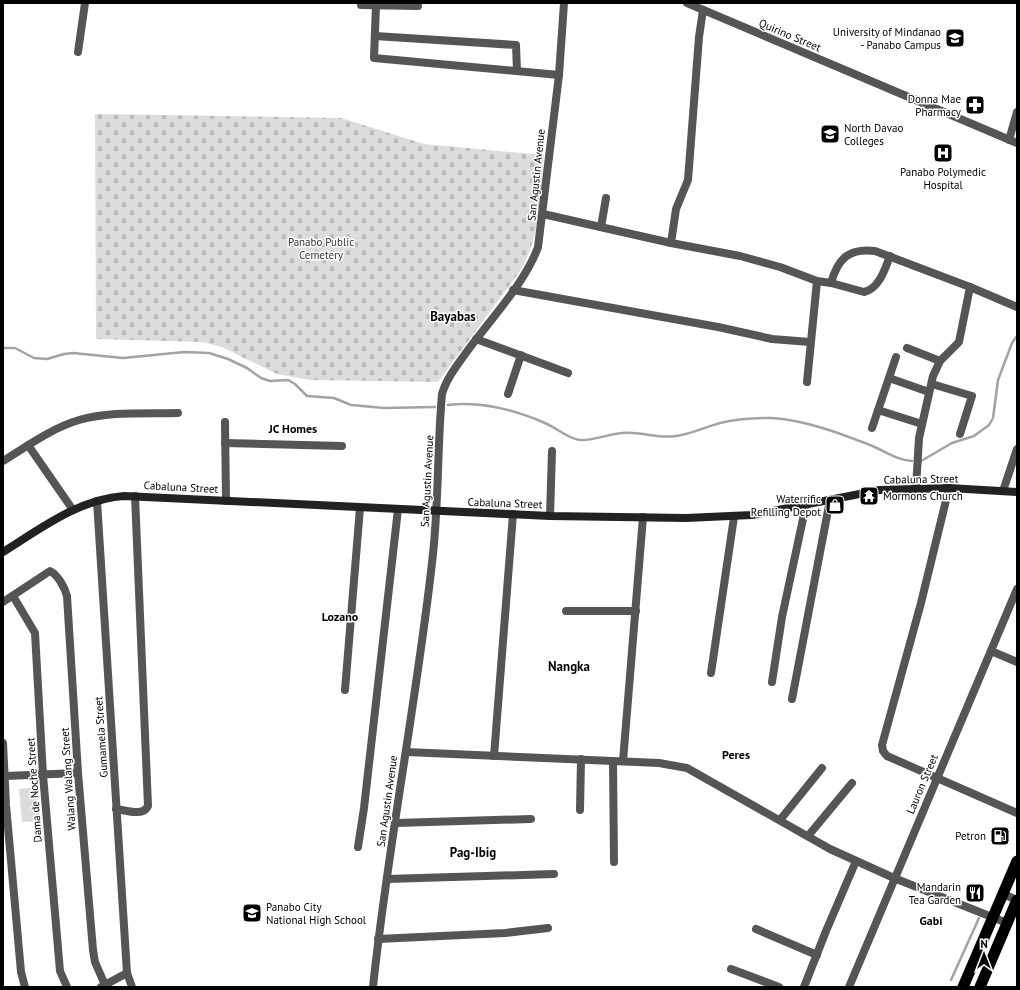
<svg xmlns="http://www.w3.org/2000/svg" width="1020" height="990" font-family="'PT Sans',sans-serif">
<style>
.cemetery{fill:url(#cemetery-stones)}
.garden{fill:#dcdcdc}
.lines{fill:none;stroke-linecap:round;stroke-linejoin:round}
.stream{stroke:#a3a3a3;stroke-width:2.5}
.minor{stroke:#555;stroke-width:8}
.tertiary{stroke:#555;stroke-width:8}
.secondary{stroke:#222;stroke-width:8}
.trunk{stroke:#000;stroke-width:11}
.labels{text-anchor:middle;stroke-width:3;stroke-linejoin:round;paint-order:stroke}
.poi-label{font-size:11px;fill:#000;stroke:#fff;text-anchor:end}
.street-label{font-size:11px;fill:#000;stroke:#fff}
.park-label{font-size:11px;fill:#333;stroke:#fff}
.neighbourhood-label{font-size:12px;font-weight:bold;fill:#000;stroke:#fff}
.quarter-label{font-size:13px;font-weight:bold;fill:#000;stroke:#fff}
</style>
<defs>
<pattern id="cemetery-stones" width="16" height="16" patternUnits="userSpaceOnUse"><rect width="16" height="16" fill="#dcdcdc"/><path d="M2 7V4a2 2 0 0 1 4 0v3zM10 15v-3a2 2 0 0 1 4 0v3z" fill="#bbb"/></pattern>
</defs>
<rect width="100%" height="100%" fill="#fff"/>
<!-- cemetery -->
<path class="cemetery" d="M95 114 341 118 424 144 544 155C540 194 541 237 520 271L438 382 310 380 277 374 222 347 202 342 96 339Z"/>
<!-- garden -->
<path class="garden" d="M37 787 40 821 22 822 19 789Z"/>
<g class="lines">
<!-- stream -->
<g class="stream">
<path d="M3 348H15L34 358 47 359 64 354 73 353 123 358 184 352 209 353 228 359 247 368 261 378 270 381 288 380 295 384 307 396 334 398 351 405 384 408 435 407"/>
<path d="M448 405C481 401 515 410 545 423 557 428 568 439 580 440 593 441 609 434 622 433 640 431 658 439 676 436 692 434 705 427 720 423 736 419 754 418 771 418 805 420 839 433 870 445 885 451 896 460 912 461"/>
<path d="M921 461 952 443 974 436 989 425 993 418 998 380 1012 343 1017 336"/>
<path d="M951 980 979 918"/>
</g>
<!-- minor -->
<g class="minor">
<path d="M361 5 418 6"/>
<path d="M376 5 374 58 559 75"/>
<path d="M375 36 516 45 517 71"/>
<path d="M78 52 85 3"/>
<path d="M543 214 671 243 740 256 780 267 817 281 831 283C838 258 849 248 875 251L970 287 1017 307"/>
<path d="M601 227 606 198"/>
<path d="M671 243 676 209 688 180 699 37 703 10"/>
<path d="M831 283 864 292C879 289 885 269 890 256"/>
<path d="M513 290 718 327 772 339 810 342"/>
<path d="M476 339 568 373"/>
<path d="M907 348 940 361"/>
<path d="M889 378 929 392"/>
<path d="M807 382 817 281"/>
<path d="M932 384 972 396 960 434"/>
<path d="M508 394 521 355"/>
<path d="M878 410 922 424"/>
<path d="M225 422 226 501"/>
<path d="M872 428 896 357"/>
<path d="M225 443 342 446"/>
<path d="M28 445 73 510"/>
<path d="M3 461C27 446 52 428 79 420 111 411 145 414 178 413"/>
<path d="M916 488 919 438 933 376 940 361 959 342 970 287"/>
<path d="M949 488 921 603 882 745 883 751 887 756 1017 813"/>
<path d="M1003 491 1017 449"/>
<path d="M97 501 127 973 132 987"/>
<path d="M550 516 552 451"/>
<path d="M13 596 35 633 43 775 60 971 67 987"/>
<path d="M3 602 50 571C58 575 65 588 67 596L78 773 93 950 95 962 105 985"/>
<path d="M566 611H636"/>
<path d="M711 673 734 517"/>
<path d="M772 682 782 617 806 505"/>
<path d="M345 690 360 508"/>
<path d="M792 699 830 500"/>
<path d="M3 743 6 805 21 972 25 987"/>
<path d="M406 752 659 763 687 768 830 849 894 878 1007 923"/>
<path d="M494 756 513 514"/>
<path d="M613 761 614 862"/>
<path d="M623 761 643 517"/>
<path d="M5 776 78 773"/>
<path d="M116 809C125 810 143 817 148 806L135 496"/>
<path d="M580 810 581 759"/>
<path d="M780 820 822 768"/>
<path d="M396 823 531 819"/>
<path d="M808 836 852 783"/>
<path d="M358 847 364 808 398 509"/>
<path d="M387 879 554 874"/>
<path d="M756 929 817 955"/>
<path d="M378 939 505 933 548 928"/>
<path d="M731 969 779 987"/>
<path d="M101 987 127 973"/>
<path d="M804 987 826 931 856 861"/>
</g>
<!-- tertiary -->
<g class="tertiary">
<path d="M687 3 1017 143"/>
<path d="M1009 140 1017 112"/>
<path d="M991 651 1017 662"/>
<path d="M1003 894 1017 900"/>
<path d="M373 987C388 845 416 705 432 563 439 507 437 450 442 394 446 380 455 368 463 357 486 324 525 284 538 247L559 75 564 3"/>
<path d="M849 987 1017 589"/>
</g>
<!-- secondary -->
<path class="secondary" d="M3 552C40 529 79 499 124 496L550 516 686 518 752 515 880 490 949 488 1017 492"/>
<!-- trunk -->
<g class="trunk">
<path d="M963 987 1017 861"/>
<path d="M980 987 1017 900"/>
</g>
</g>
<!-- icons -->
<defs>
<g id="university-square" transform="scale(1)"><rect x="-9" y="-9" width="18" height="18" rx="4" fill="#000" stroke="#fff"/><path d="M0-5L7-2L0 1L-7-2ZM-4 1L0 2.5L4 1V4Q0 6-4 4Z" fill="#fff"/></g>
<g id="pharmacy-square" transform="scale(1)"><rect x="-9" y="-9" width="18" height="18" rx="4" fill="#000" stroke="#fff"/><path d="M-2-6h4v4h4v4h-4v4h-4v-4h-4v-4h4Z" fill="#fff"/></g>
<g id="hospital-square" transform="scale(1)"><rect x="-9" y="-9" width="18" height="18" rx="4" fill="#000" stroke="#fff"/><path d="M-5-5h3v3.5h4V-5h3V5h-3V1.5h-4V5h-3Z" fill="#fff"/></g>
<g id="temple-square" transform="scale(1)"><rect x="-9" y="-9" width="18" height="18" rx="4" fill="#000" stroke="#fff"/><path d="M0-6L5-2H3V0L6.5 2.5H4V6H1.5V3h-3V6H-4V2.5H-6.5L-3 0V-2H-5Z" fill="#fff"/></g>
<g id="shop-square" transform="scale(1)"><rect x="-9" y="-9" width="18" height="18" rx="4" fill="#000" stroke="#fff"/><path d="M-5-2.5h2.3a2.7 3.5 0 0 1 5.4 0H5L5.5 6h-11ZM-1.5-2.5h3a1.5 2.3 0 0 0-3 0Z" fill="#fff"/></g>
<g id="fuel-square" transform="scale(1)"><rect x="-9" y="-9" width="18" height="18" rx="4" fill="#000" stroke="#fff"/><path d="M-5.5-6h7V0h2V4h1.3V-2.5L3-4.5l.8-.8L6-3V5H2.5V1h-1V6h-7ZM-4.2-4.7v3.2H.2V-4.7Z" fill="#fff"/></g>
<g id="restaurant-square" transform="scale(1)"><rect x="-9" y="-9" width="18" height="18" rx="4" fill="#000" stroke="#fff"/><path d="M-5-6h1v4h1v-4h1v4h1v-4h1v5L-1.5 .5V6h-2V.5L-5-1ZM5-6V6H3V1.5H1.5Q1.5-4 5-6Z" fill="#fff"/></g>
<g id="school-square" transform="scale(1)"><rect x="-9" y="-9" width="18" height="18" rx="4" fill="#000" stroke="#fff"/><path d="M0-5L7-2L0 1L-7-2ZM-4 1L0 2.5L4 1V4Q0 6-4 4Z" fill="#fff"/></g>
</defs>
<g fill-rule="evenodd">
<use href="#university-square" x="955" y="38"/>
<use href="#pharmacy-square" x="975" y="105"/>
<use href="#university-square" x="830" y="134"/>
<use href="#hospital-square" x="943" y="153"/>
<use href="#temple-square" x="869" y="496"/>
<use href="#shop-square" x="835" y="505"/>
<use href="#fuel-square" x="1000" y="836"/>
<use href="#restaurant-square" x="975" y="893"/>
<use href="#school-square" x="252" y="913"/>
</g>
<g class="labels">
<!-- poi labels -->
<g class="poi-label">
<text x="941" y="36">University of Mindanao<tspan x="941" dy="13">- Panabo Campus</tspan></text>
<text x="961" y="103">Donna Mae<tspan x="961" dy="13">Pharmacy</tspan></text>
<text x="844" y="132" text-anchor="start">North Davao<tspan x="844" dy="13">Colleges</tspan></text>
<text x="943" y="176" text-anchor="middle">Panabo Polymedic<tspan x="943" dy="13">Hospital</tspan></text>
<text x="883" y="500" text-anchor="start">Mormons Church</text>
<text x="821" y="503">Waterrific<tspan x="821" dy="13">Refilling Depot</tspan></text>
<text x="986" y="840">Petron</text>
<text x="961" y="891">Mandarin<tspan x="961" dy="13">Tea Garden</tspan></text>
<text x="266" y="911" text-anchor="start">Panabo City<tspan x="266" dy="13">National High School</tspan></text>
</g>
<!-- street labels -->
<g class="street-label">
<text transform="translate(790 35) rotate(23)" y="4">Quirino Street</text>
<text transform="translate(536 175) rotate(-84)" y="4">San Agustin Avenue</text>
<text transform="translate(921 479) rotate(-1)" y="4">Cabaluna Street</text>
<text transform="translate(427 481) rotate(-87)" y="4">San Agustin Avenue</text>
<text transform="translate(181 487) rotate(3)" y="4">Cabaluna Street</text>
<text transform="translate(505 503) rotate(2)" y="4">Cabaluna Street</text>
<text transform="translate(101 737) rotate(-94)" y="4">Gumamela Street</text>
<text transform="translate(68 779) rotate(-94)" y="4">Walang Walang Street</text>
<text transform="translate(922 784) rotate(-67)" y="4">Lauron Street</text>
<text transform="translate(34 790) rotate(-94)" y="4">Dama de Noche Street</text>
<text transform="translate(387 801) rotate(-82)" y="4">San Agustin Avenue</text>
</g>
<!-- park labels -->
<g class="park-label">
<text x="321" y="246">Panabo Public<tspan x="321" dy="13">Cemetery</tspan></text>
</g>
<!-- neighbourhood labels -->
<g class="neighbourhood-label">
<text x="293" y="433">JC Homes</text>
<text x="340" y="621">Lozano</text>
<text x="736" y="759">Peres</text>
<text x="931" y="925">Gabi</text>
</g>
<!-- quarter labels -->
<g class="quarter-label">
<text x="453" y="321">Bayabas</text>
<text x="569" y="671">Nangka</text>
<text x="473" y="857">Pag-Ibig</text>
</g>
</g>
<!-- border -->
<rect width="1020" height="990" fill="none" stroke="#000000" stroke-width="8"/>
<!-- north arrow -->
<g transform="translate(984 954)" stroke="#ffffff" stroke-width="3" paint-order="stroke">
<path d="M0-3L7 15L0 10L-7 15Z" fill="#000000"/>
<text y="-6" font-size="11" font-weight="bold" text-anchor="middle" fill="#000000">N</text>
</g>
</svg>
